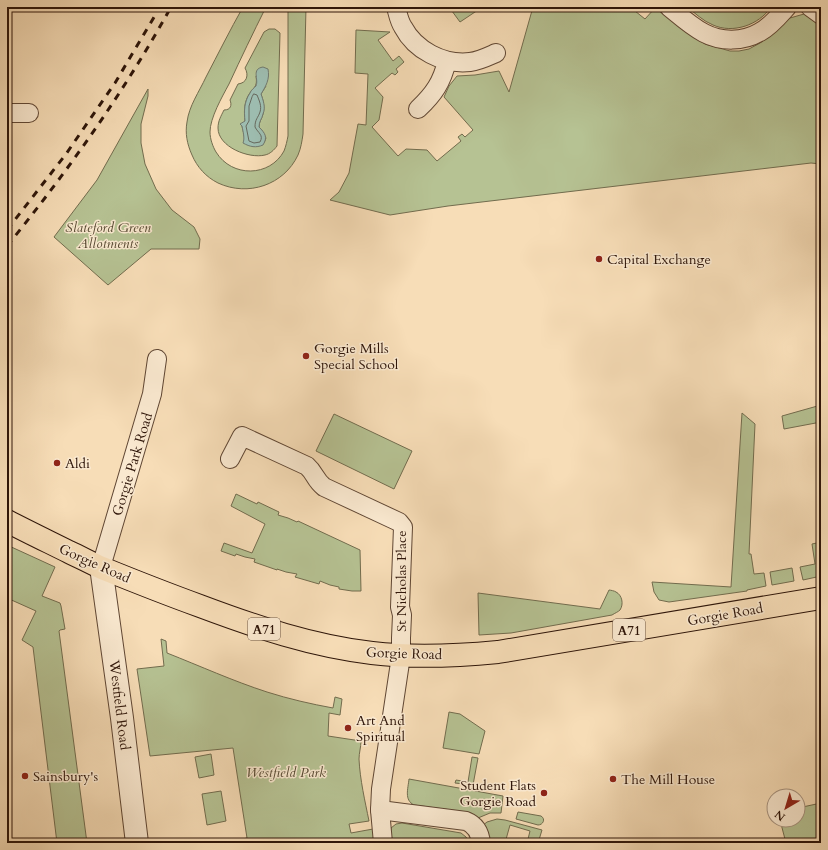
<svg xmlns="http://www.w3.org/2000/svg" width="828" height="850" font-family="Cardo,serif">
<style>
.green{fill:#b6c293;stroke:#726c4e;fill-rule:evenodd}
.water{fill:#9dbcaf;stroke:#71796d}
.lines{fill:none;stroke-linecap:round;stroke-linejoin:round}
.shore{stroke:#66685c;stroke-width:1}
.minor-casing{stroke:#604734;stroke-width:20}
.tertiary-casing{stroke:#604734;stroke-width:24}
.primary-casing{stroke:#2e1509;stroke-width:24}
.minor{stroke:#fae9d0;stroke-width:18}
.tertiary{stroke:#fae9d0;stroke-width:22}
.primary{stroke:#f7ddb7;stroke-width:22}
.rail{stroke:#2e1509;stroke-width:3;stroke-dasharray:7 7;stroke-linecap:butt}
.poi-dot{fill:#8f2418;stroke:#fae9d0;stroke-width:1.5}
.labels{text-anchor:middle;stroke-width:3;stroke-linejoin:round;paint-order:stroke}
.shield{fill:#fae9d0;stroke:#6b5545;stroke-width:1}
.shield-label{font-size:13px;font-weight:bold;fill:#2e1509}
.park-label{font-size:14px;font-style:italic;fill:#574932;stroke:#fae9d0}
.poi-label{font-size:14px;fill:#2e1509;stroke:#fae9d0;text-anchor:start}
.street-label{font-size:14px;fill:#2e1509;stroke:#fae9d0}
</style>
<rect width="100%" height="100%" fill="#f7ddb7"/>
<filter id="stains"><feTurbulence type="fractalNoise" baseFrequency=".005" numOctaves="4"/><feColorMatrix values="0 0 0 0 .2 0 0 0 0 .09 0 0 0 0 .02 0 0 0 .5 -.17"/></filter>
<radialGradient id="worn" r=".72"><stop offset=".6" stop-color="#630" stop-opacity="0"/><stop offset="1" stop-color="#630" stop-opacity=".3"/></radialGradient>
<!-- green -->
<g class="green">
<path d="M243 7H266C253 33 241 58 229 84 222 97 210 118 210 132 210 139 213 147 216 152 232 178 270 177 284 151 286 146 287 141 288 136V7H306L303 134C302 141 301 148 298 155 284 185 248 197 218 183 206 177 197 167 192 155 187 144 185 133 187 122 189 106 199 92 206 77 218 54 230 30 243 7Z"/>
<path d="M449 7H486L487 9 484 12 481 8 460 22Z"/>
<path d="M533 7H630L645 19 655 8 705 44 730 51H739L749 49 760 43 770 36 790 18 804 14 821 26V164L811 163 448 206 390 215 330 200 339 192 349 173 358 124 366 125 368 74 355 73 356 30 390 32 378 40 393 61 399 56 404 62 396 69 398 72 395 75 392 73 375 88 383 97 379 120 372 127 398 156 406 149 427 150 437 161 461 141 458 137 462 134 465 137 473 130 444 97 449 86 457 76 475 75 499 71 509 92Z"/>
<path d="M687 7H771C759 25 733 34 713 25 703 21 695 13 687 7Z"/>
<path d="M269 29H275L280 33 277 146C274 150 270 154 265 155 249 159 218 147 218 128 218 121 221 116 224 110 231 110 232 105 230 100L238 84C247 83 249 75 245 68L264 32ZM256 76 266 86 261 94C263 100 265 107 263 114 262 119 259 121 259 127L261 129 266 138 264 143 245 139 242 126 245 121C244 112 244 104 248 96 253 87 258 88 256 76Z"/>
<path d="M148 89V96L141 124V143L145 164 156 189 172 210 194 227 200 239 199 249H151L108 285 54 237 97 180Z"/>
<path d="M821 405V422L784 429 782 416Z"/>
<path d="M742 413 755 424 749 554H751L754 574 764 573 766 586 747 590V591L669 602 659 600 654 592 652 582 731 587Z"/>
<path d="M334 414 412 451 394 489 316 451Z"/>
<path d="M236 494 257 504 258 502 279 512 278 515 288 518 297 522 298 521 360 550 361 591H352L339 589V587L330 585 320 581 319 584 295 577 297 574 286 572 277 569V570L254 562 255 559 245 557 236 554 235 556 221 551 224 543 252 553 265 524 231 506Z"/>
<path d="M821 542V576L803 580 800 567 815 564 812 544Z"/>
<path d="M7 545 55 567 42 596 60 603 61 606 65 629 60 630 59 631 87 843H57L33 647 22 640 36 611 7 598Z"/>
<path d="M792 568 794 581 772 585 770 572Z"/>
<path d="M609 590C610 590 615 591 616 592 622 595 624 604 620 610 618 612 615 613 612 615L511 633 479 635 478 593 600 609Z"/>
<path d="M161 639 166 641 167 653C200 666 233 681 267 692 289 699 311 704 333 708L335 697 342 699 340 715 329 713 328 736 361 741C361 747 359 753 359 759 360 780 365 801 369 821L349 824 351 833 373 829 376 843H235L234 841 247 838 233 748 150 756 137 669 164 666Z"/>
<path d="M449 712 460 714 485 731 479 754 443 748Z"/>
<path d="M211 754 214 775 199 778 195 757Z"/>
<path d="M472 757 478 758 473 785 455 783 456 780 468 782Z"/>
<path d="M409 779 503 796 501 813H490L478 818 471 813 466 812 414 805C404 800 408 789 409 779Z"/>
<path d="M221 791 226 821 207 825 202 794Z"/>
<path d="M821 803V843H786L780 820H798V808Z"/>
<path d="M518 812 541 816C546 819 543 825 538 825L516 819Z"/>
<path d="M497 819 505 820 542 830 538 843H527L530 831 510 825 505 843 488 838 482 826 487 822Z"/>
<path d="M402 823 461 833 466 837 470 843H389L391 828 396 824Z"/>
</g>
<!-- water -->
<path class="water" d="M263 67 268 69C270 79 266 86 261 94 263 100 266 107 263 114 262 119 259 121 259 127 265 133 268 137 263 145 256 148 250 147 243 143 245 138 243 132 242 126L240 124 245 121C244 111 244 102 250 93 251 90 254 88 256 86 259 79 251 69 263 67Z"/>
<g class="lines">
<!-- shore -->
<path class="shore" d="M254 94 257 95C259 100 262 106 260 112 258 118 255 119 255 127 258 133 264 135 260 142L254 143 249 141 246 126 249 121V106L252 97Z"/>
<!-- minor casing -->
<g class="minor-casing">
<g id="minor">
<path d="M396 7C398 14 399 21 403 27 415 50 443 65 470 62 479 61 487 57 496 53"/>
<path d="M669 7C680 16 691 26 704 33 721 42 743 42 760 32 771 26 779 16 787 7"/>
<path d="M810 7 821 15"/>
<path d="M418 109C434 94 442 82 447 61"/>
<path d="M7 113H29"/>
<path d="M230 459 242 436 307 466C315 473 315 480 324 487L399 522 403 527 400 607 402 615 401 638V656L381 789 380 810 383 843"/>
<path d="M101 567 152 394 157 359"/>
<path d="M380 810 466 821C476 825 480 833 481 843"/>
</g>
</g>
<!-- tertiary casing -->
<g class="tertiary-casing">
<path id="tertiary" d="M101 567 122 718 137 843"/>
</g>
<!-- primary casing -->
<g class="primary-casing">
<path id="primary" d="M7 521C28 532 49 542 69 552 80 557 91 563 102 568 134 581 167 594 200 606 256 627 312 646 372 653 414 658 456 656 498 652L821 598"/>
</g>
<!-- minor -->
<use href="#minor" class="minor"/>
<!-- tertiary -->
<use href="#tertiary" class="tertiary"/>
<!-- primary -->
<use href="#primary" class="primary"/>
<!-- rail -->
<g class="rail">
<path d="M7 230 66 154 115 83 160 7"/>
<path d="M7 246C68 171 124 92 171 7"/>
</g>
</g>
<!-- markers -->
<g class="poi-dot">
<circle cx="599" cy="259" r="4"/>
<circle cx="306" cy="356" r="4"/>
<circle cx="57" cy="463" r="4"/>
<circle cx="348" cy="728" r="4"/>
<circle cx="25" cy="776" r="4"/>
<circle cx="613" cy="779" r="4"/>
<circle cx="544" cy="793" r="4"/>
</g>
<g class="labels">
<!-- shield labels -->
<g class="shield">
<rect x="248" y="618" width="32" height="22" rx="3"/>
<rect x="613" y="619" width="32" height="22" rx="3"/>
</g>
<g class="shield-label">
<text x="264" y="634">A71</text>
<text x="629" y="635">A71</text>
</g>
<!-- park labels -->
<g class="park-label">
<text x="108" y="232">Slateford Green<tspan x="108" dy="16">Allotments</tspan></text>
<text x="286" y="777">Westfield Park</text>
</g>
<!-- poi labels -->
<g class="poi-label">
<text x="607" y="264">Capital Exchange</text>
<text x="314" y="353">Gorgie Mills<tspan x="314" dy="16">Special School</tspan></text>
<text x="65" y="468">Aldi</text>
<text x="356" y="725">Art And<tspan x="356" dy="16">Spiritual</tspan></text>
<text x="33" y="781">Sainsbury's</text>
<text x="621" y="784">The Mill House</text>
<text x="536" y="790" text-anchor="end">Student Flats<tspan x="536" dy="16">Gorgie Road</tspan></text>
</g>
<!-- street labels -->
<g class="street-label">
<text transform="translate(132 464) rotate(-73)" y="5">Gorgie Park Road</text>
<text transform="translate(95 563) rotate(24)" y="5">Gorgie Road</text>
<text transform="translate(401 581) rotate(-90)" y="5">St Nicholas Place</text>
<text transform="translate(725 614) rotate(-10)" y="5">Gorgie Road</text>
<text transform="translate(404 653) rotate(2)" y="5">Gorgie Road</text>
<text transform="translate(120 705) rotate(83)" y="5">Westfield Road</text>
</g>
</g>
<!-- margin -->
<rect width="828" height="850" fill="none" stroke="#f7ddb7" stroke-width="24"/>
<rect x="8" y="8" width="812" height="834" fill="none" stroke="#2e1509" stroke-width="2"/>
<rect x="12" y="12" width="804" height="826" fill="none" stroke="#2e1509"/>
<!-- north arrow -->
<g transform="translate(786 808) rotate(218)"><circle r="19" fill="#fae9d0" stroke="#a89480"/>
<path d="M0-3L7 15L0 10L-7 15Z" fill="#8f2418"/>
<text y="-6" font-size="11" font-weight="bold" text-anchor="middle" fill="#2e1509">N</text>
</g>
<rect width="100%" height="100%" filter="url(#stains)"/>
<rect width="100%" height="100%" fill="url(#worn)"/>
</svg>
